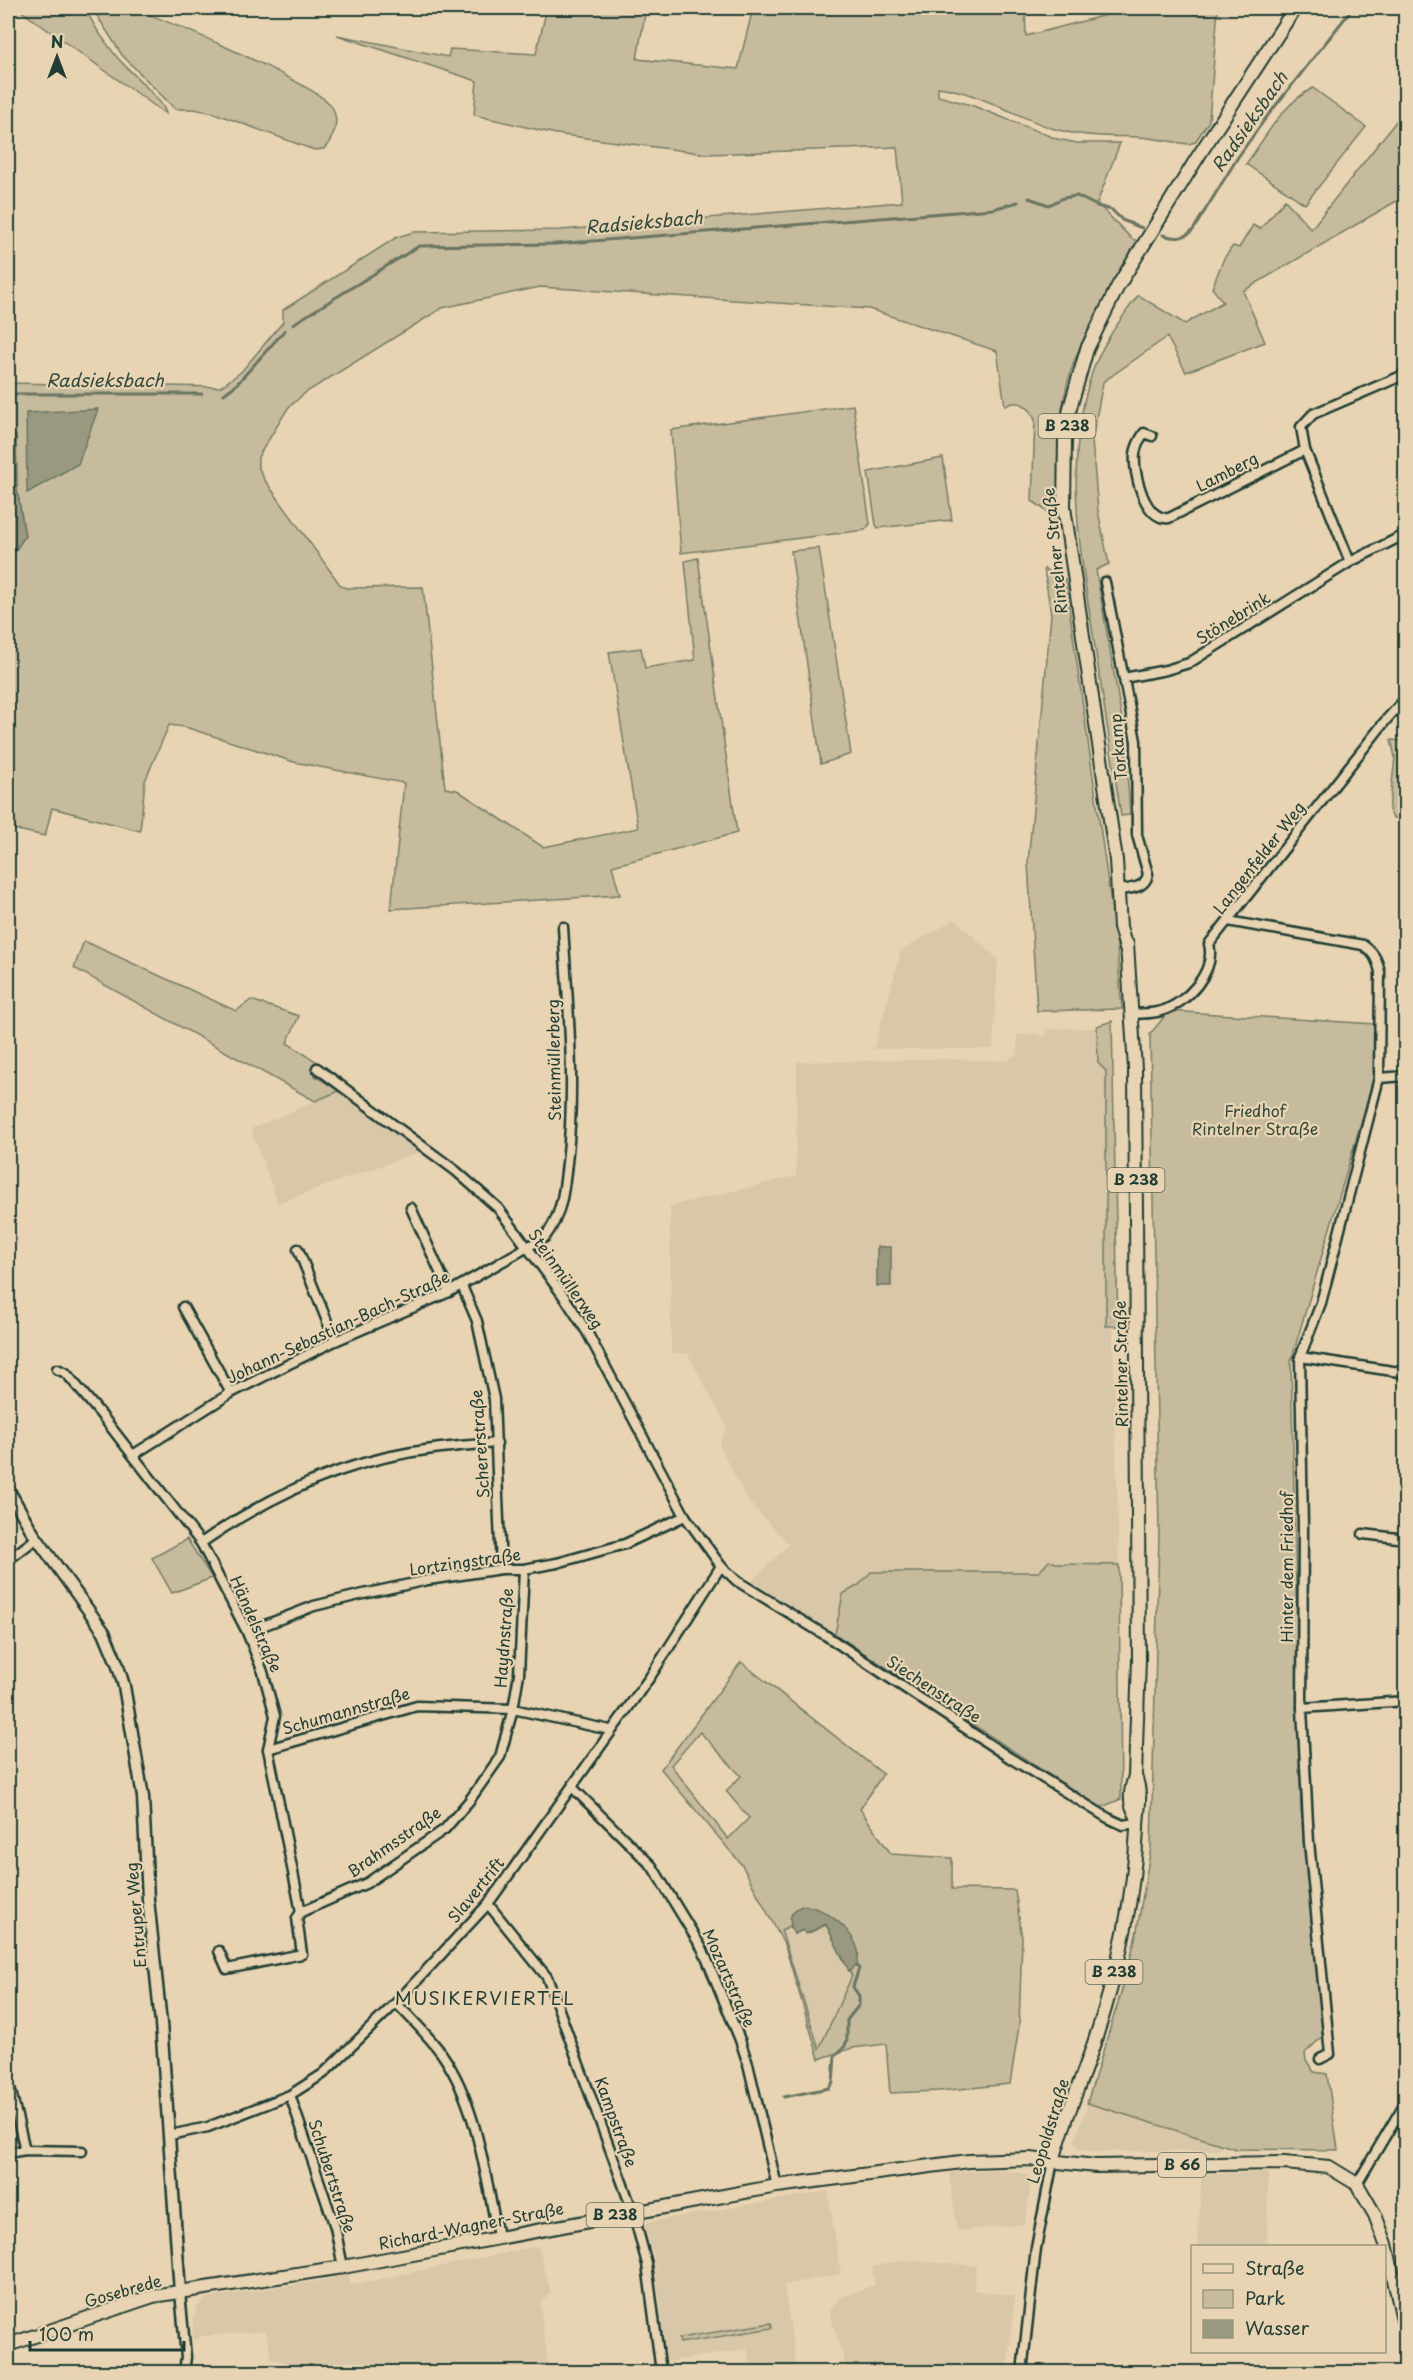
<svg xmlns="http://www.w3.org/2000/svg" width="1413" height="2380" font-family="'Playpen Sans',sans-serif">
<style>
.built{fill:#d8c7a8}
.green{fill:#c7bb9d;stroke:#737c68;stroke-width:1.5;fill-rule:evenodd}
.water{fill:#999980;stroke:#687462;stroke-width:1.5}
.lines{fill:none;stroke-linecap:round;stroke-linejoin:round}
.stream{stroke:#687462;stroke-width:3}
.minor-casing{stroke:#1f3d34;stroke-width:13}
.secondary-casing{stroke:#1f3d34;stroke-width:15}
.primary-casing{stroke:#1f3d34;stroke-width:16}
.minor{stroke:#e8d4b2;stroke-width:8}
.secondary{stroke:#e8d4b2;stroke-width:10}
.primary{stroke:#e8d4b2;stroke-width:12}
.labels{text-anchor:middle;stroke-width:4.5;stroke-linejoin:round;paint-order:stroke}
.shield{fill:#e8d4b2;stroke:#5b6a5a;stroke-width:1.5}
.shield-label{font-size:15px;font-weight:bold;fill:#1f3d34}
.street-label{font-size:16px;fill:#1f3d34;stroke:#e8d4b2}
.park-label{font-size:16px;fill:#304a3e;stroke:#e8d4b2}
.water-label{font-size:18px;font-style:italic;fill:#314b3f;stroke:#e8d4b2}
.neighbourhood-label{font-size:18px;letter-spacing:1.5px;fill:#1f3d34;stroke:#e8d4b2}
</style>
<rect width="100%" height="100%" fill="#e8d4b2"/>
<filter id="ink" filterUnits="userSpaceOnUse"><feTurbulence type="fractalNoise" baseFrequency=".0167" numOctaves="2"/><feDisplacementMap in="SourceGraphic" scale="12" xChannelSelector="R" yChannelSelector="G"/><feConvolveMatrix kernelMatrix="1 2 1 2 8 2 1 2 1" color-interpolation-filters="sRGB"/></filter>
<g filter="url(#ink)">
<!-- built -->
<g class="built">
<path d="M955 919 998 959 993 1049H874L901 951Z"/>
<path d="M1096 1028 1098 1063 1106 1071 1119 1565 1121 1799 1100 1808 752 1581 789 1544 748 1501 719 1445 727 1427 688 1354 671 1353 670 1206 796 1176 797 1062 942 1059 1007 1061 1017 1054V1035L1039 1034 1040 1036H1046V1029Z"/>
<path d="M339 1091 419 1152 278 1203 251 1129Z"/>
<path d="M826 1924 852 1976 819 2050 781 1930 790 1926 803 1930Z"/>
<path d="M1088 2104 1223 2146 1219 2150 1094 2152 1079 2149 1074 2143Z"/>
<path d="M994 2170 1018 2172 1027 2175 1031 2183 1025 2224 957 2231 949 2173Z"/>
<path d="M1268 2173 1267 2246H1197L1202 2174Z"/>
<path d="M828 2191 841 2274 784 2285 797 2372H752L747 2349 667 2362 654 2257 643 2223Z"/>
<path d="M538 2246 551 2293 540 2303 549 2372H287L285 2362 271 2359 266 2331 203 2336 192 2341 194 2316 198 2306 207 2298 331 2279 348 2273 351 2285Z"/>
<path d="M903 2260 976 2266 974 2290 1015 2296 1007 2372H848L829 2312 841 2297 875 2285 872 2267Z"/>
</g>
<!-- green -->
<g class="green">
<path d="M17 8H86C92 25 105 41 116 56 126 69 165 101 166 114Z"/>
<path d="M94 8C104 7 116 6 126 8 154 12 322 87 332 107 340 122 334 137 324 149L314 150 214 113 194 109H175L122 55 96 14Z"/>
<path d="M547 8H646L637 59 738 69 753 8H1025L1026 36 1133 8H1218L1209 121 1195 142 1189 144C1172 142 1155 138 1138 137 1109 136 1080 137 1051 128 1013 115 978 92 938 87V96L971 105 1057 139 1077 143H1120L1097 203 1132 239 1138 241C1117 278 1093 315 1077 354 1055 409 1056 469 1059 527H1056C1050 514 1044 508 1032 501L1035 420C1030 406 1019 398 1005 406L997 351 869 309 540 287 442 308 305 393 288 408 258 457V466L264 479 341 586 346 588 423 587 445 788 457 790 543 847 638 828 609 652 641 648 645 668 695 660 685 561 698 558 737 833 612 866 620 895 391 909 404 783 294 762 185 727 169 725 145 781 140 831 52 808 45 836 8 828V561L25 536 17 489 16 436 8 429V383L220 387 241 372 283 322V310L397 237 414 232 561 230 902 202 897 147 708 154 556 134 474 115 477 81 337 35 448 57 450 49 536 54Z"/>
<path d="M1313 88 1366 127 1305 204 1246 164C1266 137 1282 104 1313 88Z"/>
<path d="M1405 110V196L1243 291 1265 342 1186 372 1167 337 1103 382 1092 440 1098 511 1109 564 1096 570 1125 737 1130 815 1121 816C1112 758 1103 699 1094 640 1080 553 1063 460 1092 373 1101 345 1121 319 1138 295L1185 324 1223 302 1212 288 1224 258 1233 246 1239 248 1253 225 1260 229 1285 200 1311 229Z"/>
<path d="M853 405 870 524 865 530 681 553 671 430Z"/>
<path d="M943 458 952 520 878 528 876 525 868 472Z"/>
<path d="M819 548 851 754 821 764 791 551Z"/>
<path d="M1044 569 1065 579 1117 946 1122 1009 1037 1011 1028 863 1051 615Z"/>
<path d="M1391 740 1405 741V819L1393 818 1389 810 1395 757Z"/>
<path d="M84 941 236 1011 251 1000 299 1016 287 1043 319 1063 315 1076 339 1091 315 1101 74 968Z"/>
<path d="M1169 1011 1375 1024 1374 1078 1291 1361 1301 1809 1324 2035 1305 2053 1306 2060 1314 2072 1327 2074 1338 2150 1236 2149 1087 2103 1126 1977 1137 1930 1151 1847 1159 1534 1150 1034Z"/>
<path d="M1112 1021 1118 1326H1106V1071L1098 1063 1097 1026Z"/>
<path d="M187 1539 212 1578 172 1593 152 1558Z"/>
<path d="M1049 1561 1061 1564 1119 1565 1121 1799 1100 1808 835 1634 843 1594 859 1585 871 1572H1039Z"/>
<path d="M741 1662 883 1774 860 1809 891 1854 952 1858V1889L1015 1890 1022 1938 1019 2026 1010 2084 939 2091 890 2093 886 2044 852 2048 819 2059 785 1946 742 1865 661 1769ZM700 1732 741 1776 726 1791 749 1818 728 1839 671 1765ZM826 1925 852 1976 819 2049 781 1930 790 1926 794 1934 803 1930 806 1934Z"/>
<path d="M771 2323 772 2328 680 2343 679 2338Z"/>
</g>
<!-- water -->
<g class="water">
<path d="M98 409 78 464 27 493 26 413Z"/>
<path d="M8 429 16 436 17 489 25 536 8 561Z"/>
<rect x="877" y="1247" width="14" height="39"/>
<path d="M802 1906C831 1904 879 1954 849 1971L826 1924 806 1934 803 1930 794 1934C788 1921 788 1912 802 1906Z"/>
</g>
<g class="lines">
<!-- stream -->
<g class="stream">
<path d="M1029 198 1049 205 1063 198 1077 196 1097 206 1112 210 1122 220 1142 228"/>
<path d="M1163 235C1175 239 1184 239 1193 230L1238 157 1265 119 1353 8"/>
<path d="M293 324 419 246 556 244 993 209 1018 202"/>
<path d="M8 394H202"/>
<path d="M224 394 236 385 285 330"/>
<path d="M784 2097 829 2088 833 2082 835 2056 845 2046 847 2039V2020L859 2005V1996L853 1987 859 1968 857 1965"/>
</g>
<!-- minor casing -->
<g class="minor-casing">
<g id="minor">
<path d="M1152 436 1144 433C1140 439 1136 446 1135 454 1133 474 1145 521 1169 518L1305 450"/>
<path d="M1350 562 1305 450 1301 427 1313 414 1406 374"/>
<path d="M1105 582 1136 741 1137 835 1148 874C1145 889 1131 888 1119 890"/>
<path d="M1124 678 1166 670 1189 663 1350 562 1406 534"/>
<path d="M1228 921 1363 945C1374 953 1377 959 1380 972L1379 1078 1321 1303 1300 1357 1303 1528 1302 1708 1309 1842 1330 2054 1320 2059"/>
<path d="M1133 1014C1142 1013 1152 1014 1161 1011 1186 1004 1216 972 1209 944L1386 720 1406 698"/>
<path d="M317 1068 456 1171 498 1208 565 1298 587 1332 685 1516 721 1566 737 1581 825 1635 1010 1758 1108 1818 1123 1825 1137 1823"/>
<path d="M1379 1078 1406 1076"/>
<path d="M411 1208 449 1292"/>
<path d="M298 1249 335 1341"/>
<path d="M462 1286 477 1321 494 1399 501 1569"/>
<path d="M183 1307 231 1393"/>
<path d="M1300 1357 1406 1373"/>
<path d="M57 1369 66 1373 103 1417 201 1543 247 1632 263 1672 275 1716 268 1749 301 1912 297 1918 302 1954 227 1969 219 1951"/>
<path d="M133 1455 231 1393 335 1341 449 1292 545 1237C562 1215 564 1190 567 1163 576 1084 568 1006 563 927"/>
<path d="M1363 1534 1406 1539"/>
<path d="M201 1543C270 1495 348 1459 433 1449 454 1446 476 1445 497 1443"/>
<path d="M8 1560 37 1538"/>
<path d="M247 1632 314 1606 359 1595 428 1580 501 1569H524L557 1563 625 1544 685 1516"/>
<path d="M1302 1708 1406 1701"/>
<path d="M268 1749 417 1706 513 1709 610 1730"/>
<path d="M572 1787 652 1866 703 1950 740 2040 748 2064 777 2186"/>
<path d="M488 1904 547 1977 633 2212 647 2264 661 2372"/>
<path d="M301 1912 367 1883 445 1829 469 1801 500 1757 513 1709 519 1674 524 1569"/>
<path d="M396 2003C412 2019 428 2035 442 2054 478 2106 485 2176 498 2236"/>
<path d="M8 2079 25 2150"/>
<path d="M290 2095 335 2227 343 2267"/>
<path d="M170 2135 208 2127 290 2095 323 2074 396 2003 488 1904 650 1677 721 1566"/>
<path d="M8 2153 25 2150 82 2151"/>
<path d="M1357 2184 1406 2101"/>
<path d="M180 2292 186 2357 184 2372"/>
<path d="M1022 2372 1036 2248 1053 2161"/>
</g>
</g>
<!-- secondary casing -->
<g class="secondary-casing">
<path id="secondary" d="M8 1489 33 1533 104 1632 117 1663 124 1686 143 1797 148 1899 161 2023 180 2292"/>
</g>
<!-- primary casing -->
<g class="primary-casing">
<g id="primary">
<path d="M1127 944 1135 1069 1139 1659 1135 1776C1130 1791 1128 1803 1137 1816"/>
<path d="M1127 952 1120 927 1116 860 1064 507 1065 440 1070 408 1087 349 1118 286 1199 155 1295 8"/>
<path d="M1053 2161C1064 2119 1082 2080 1095 2040 1117 1974 1134 1898 1137 1829 1137 1808 1143 1797 1135 1776"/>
<path d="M8 2345 153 2296 343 2267 777 2186 969 2161 1030 2159 1096 2166 1284 2163 1329 2167 1357 2184 1375 2215 1386 2244 1406 2333"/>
</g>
</g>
<!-- minor -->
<use href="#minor" class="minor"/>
<!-- secondary -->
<use href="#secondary" class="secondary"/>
<!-- primary -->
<use href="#primary" class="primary"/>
</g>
</g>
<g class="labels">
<!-- shield labels -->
<g class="shield">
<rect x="1038.5" y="414" width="57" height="24" rx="4.5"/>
<rect x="1107.5" y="1168" width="57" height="24" rx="4.5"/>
<rect x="1085.5" y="1960" width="57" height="24" rx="4.5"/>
<rect x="1158" y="2153" width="48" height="24" rx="4.5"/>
<rect x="586.5" y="2203" width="57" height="24" rx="4.5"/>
</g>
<g class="shield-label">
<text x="1067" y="431">B 238</text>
<text x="1136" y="1185">B 238</text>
<text x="1114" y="1977">B 238</text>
<text x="1182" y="2170">B 66</text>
<text x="615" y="2220">B 238</text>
</g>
<!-- street labels -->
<g class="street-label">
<text transform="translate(1227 472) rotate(-27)" y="6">Lamberg</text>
<text transform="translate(1055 551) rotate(-96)" y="6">Rintelner Straße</text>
<text transform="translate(1233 618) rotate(-32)" y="6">Stönebrink</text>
<text transform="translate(1118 747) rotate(-95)" y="6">Torkamp</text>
<text transform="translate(1259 858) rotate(-52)" y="6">Langenfelder Weg</text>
<text transform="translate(554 1060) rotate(-91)" y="6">Steinmüllerberg</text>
<text transform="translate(566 1279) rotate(55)" y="6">Steinmüllerweg</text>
<text transform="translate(338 1327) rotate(-25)" y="6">Johann-Sebastian-Bach-Straße</text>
<text transform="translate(1121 1364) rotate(-91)" y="6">Rintelner Straße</text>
<text transform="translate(480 1444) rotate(-94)" y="6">Schererstraße</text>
<text transform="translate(465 1562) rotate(-8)" y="6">Lortzingstraße</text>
<text transform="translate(1287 1567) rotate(-90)" y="6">Hinter dem Friedhof</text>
<text transform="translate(256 1624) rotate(66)" y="6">Händelstraße</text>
<text transform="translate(504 1638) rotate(-86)" y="6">Haydnstraße</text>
<text transform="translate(934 1689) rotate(33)" y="6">Siechenstraße</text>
<text transform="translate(346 1711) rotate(-16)" y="6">Schumannstraße</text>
<text transform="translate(394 1842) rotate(-35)" y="6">Brahmsstraße</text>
<text transform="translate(476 1890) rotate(-51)" y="6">Slavertrift</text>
<text transform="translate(136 1915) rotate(-95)" y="6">Entruper Weg</text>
<text transform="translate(729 1978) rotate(66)" y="6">Mozartstraße</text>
<text transform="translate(616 2122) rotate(70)" y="6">Kampstraße</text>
<text transform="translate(1048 2131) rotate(-73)" y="6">Leopoldstraße</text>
<text transform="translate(332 2176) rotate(72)" y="6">Schubertstraße</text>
<text transform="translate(471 2226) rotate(-11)" y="6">Richard-Wagner-Straße</text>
<text transform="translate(123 2291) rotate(-16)" y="6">Gosebrede</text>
</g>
<!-- park labels -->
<g class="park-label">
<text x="1255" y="1117">Friedhof<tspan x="1255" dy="18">Rintelner Straße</tspan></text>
</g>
<!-- water labels -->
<g class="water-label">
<text transform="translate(1250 122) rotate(-55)" y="6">Radsieksbach</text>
<text transform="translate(644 223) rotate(-5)" y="6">Radsieksbach</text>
<text x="105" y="387">Radsieksbach</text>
</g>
<!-- neighbourhood labels -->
<g class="neighbourhood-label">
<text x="485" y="2005">MUSIKERVIERTEL</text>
</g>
</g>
<!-- margin -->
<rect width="1413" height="2380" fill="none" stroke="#e8d4b2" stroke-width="30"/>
<rect x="15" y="15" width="1383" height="2350" fill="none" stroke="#1f3d34" stroke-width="2" filter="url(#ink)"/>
<!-- legend -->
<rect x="1191" y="2245" width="195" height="108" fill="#e8d4b2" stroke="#989880" stroke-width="1.5"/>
<rect x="1203" y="2264" width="30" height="9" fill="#e8d4b2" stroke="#989880" stroke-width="1.5"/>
<text x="1245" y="2275" font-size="18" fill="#1f3d34">Straße</text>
<rect x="1203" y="2290" width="30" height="18" fill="#c7bb9d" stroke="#989880" stroke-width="1.5"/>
<text x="1245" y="2305" font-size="18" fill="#1f3d34">Park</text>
<rect x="1203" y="2320" width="30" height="18" fill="#999980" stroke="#989880" stroke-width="1.5"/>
<text x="1245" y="2335" font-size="18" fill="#1f3d34">Wasser</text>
<!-- north arrow -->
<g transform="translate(57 57)" stroke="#e8d4b2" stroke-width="4.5" paint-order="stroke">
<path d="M0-4.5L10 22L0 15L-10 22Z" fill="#1f3d34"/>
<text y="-9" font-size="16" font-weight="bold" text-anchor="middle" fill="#1f3d34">N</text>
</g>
<!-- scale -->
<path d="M30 2341v9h154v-9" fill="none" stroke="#1f3d34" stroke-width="3"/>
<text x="39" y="2341" font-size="18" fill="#1f3d34" stroke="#e8d4b2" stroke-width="4.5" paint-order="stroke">100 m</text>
</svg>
